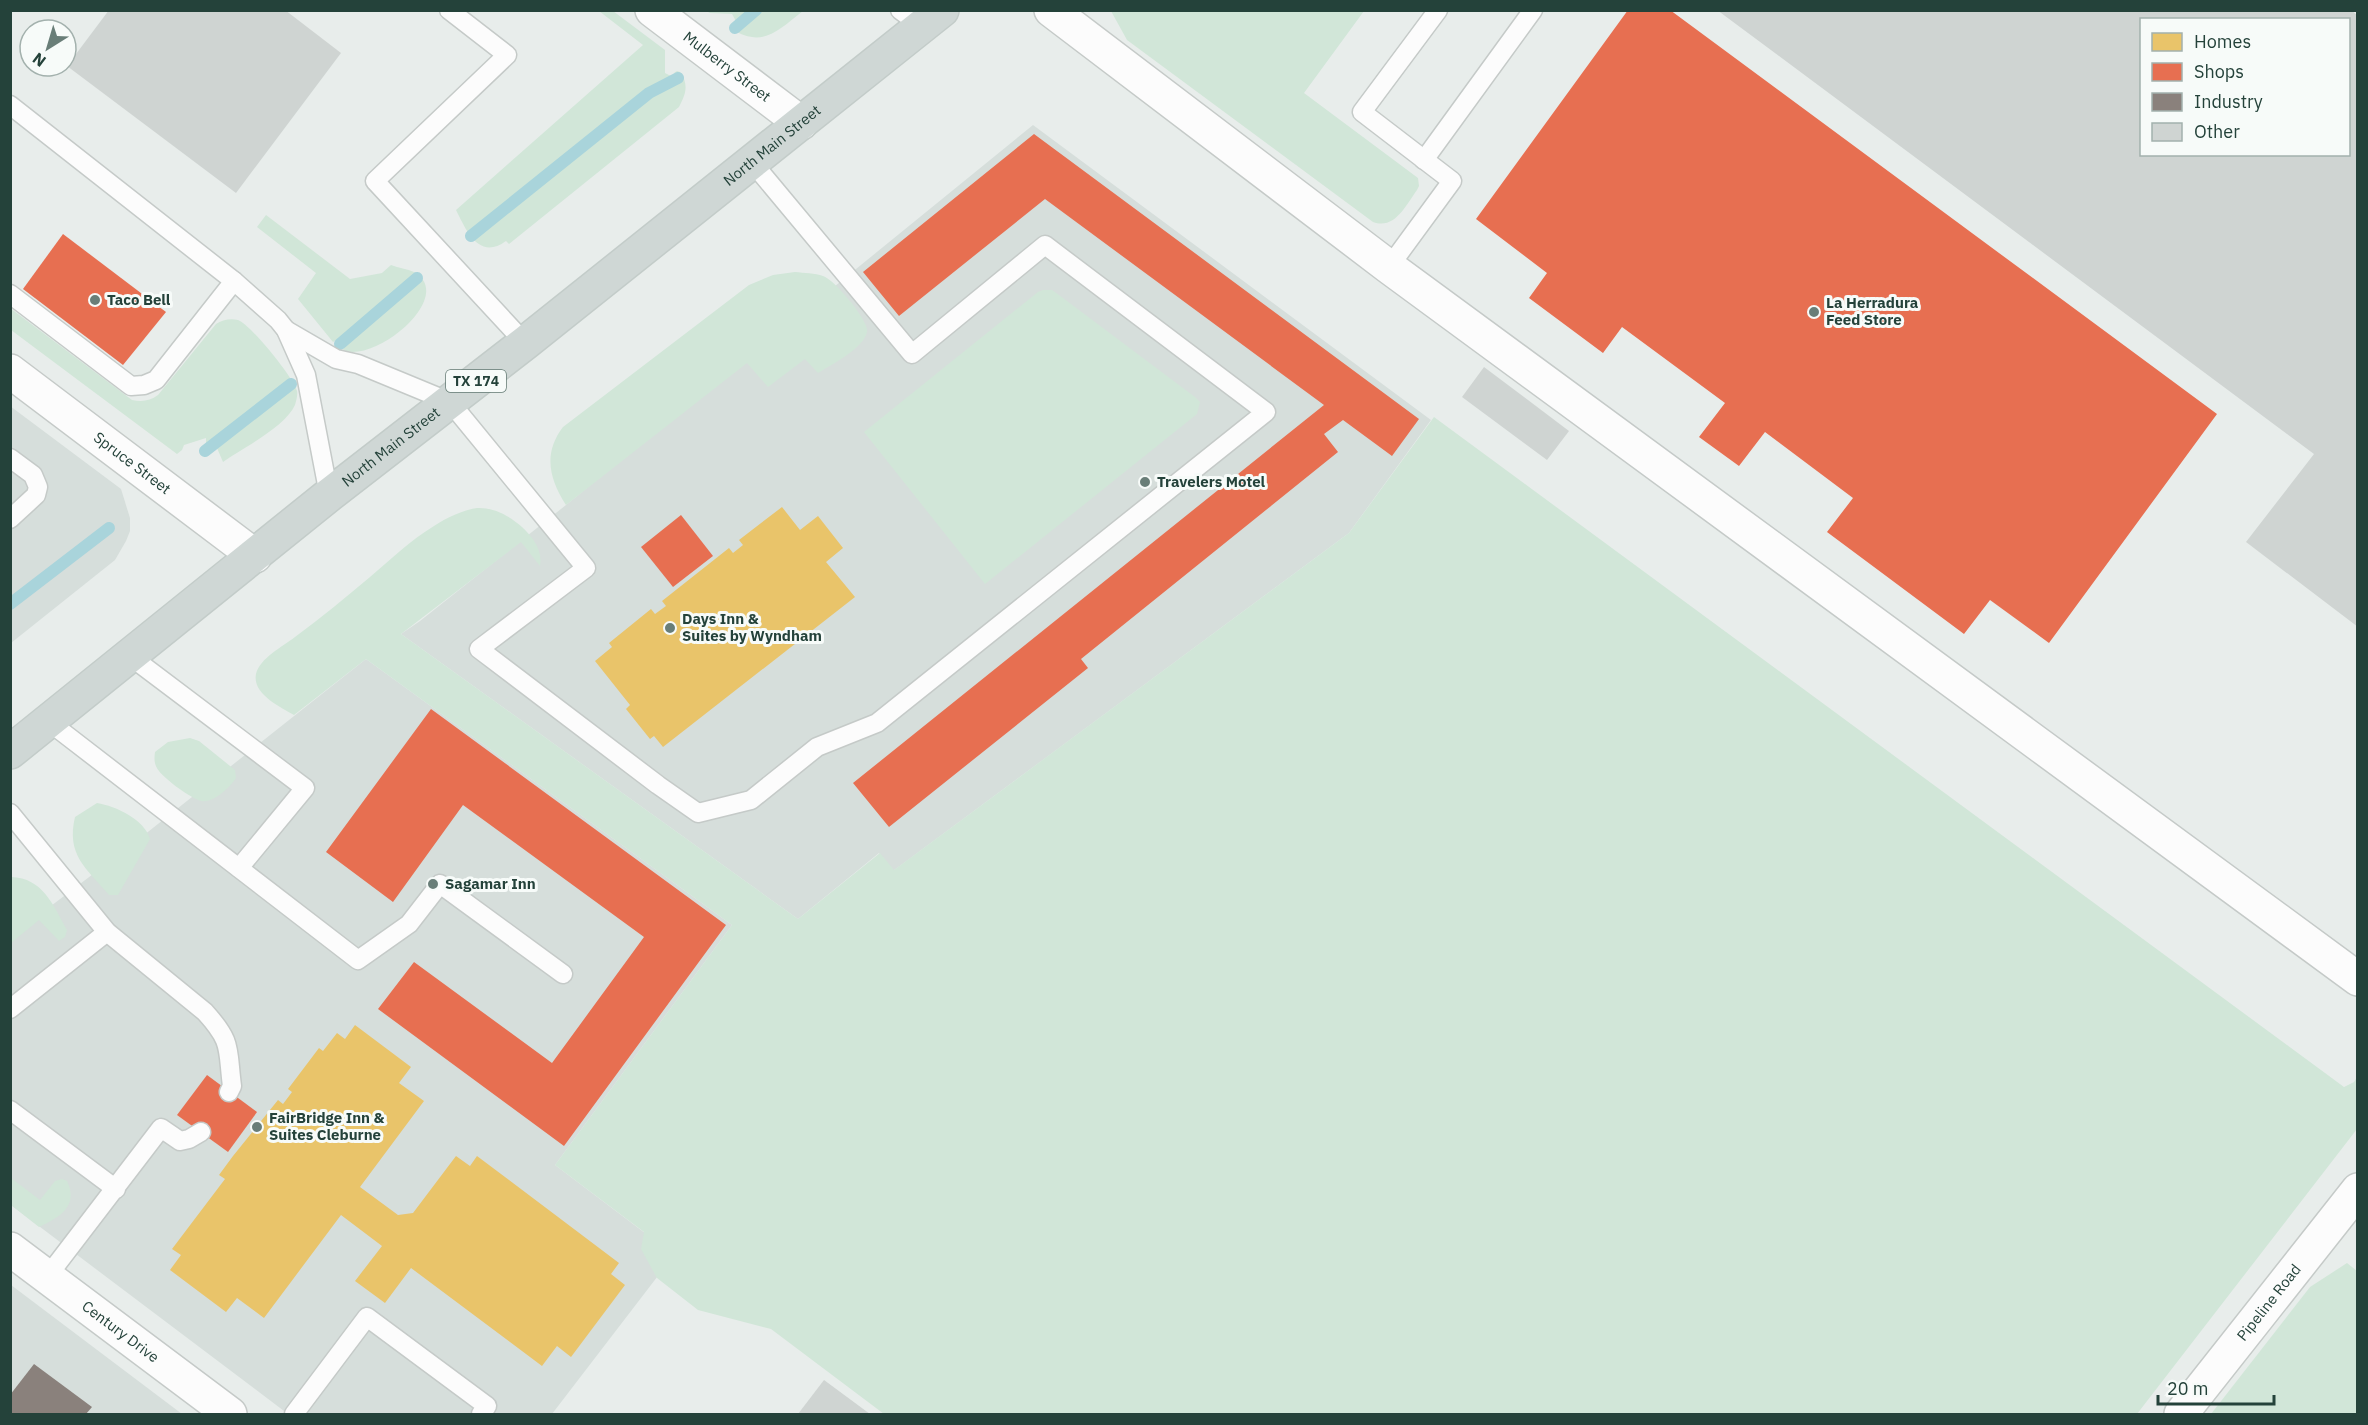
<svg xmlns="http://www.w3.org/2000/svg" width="2368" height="1425" font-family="'IBM Plex Sans',sans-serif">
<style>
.built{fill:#d6dedb}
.green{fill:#d1e6d8}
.homes{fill:#e9c46a}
.shops{fill:#e76f51}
.industry{fill:#8a817c}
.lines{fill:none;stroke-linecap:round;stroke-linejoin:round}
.stream{stroke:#a9d4db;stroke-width:12}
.building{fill:#cfd4d2;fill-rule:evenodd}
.lane-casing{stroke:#c5cac8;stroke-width:21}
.street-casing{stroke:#c5cac8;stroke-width:36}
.primary-casing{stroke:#c3ccc9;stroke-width:36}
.lane{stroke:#fcfcfc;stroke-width:18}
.street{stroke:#fcfcfc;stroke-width:33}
.primary{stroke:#cfd7d5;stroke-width:33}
.poi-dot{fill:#697e78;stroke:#f7fbf9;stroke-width:2}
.labels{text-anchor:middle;stroke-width:6;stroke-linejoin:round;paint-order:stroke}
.shield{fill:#f7fbf9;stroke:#637a73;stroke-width:1.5}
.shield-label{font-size:14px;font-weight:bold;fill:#24423a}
.street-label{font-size:15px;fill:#24423a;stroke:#f7fbf9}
.poi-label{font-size:15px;font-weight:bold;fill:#24423a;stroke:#f7fbf9;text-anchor:start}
</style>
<rect width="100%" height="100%" fill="#e8edeb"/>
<!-- built -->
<g class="built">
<path d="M1033 125 1431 420 1349 533 893 871 879 853 798 919 401 634 420 621 566 505Z"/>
<path d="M10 406 121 489 130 518V531L126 541 115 560 11 643Z"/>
<path d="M366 659 732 925 555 1165 674 1255 552 1414H288L11 1205 10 937 134 843Z"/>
<path d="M11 1285 182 1414H11Z"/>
</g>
<!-- green -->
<g class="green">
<path d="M599 11H613L665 50V73L677 79 679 77 674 73 677 71 680 72C689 84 686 94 679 107L509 244 506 241C479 261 466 230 456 210L643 45Z"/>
<path d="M706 11H803C777 31 763 49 730 28L737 23 732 14 710 13Z"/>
<path d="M1111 11H1364L1304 93 1418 178 1419 186 1417 190C1406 205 1395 230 1373 222L1127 40Z"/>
<path d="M266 215 350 279 382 273 391 265C399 268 407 269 414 272 457 296 375 364 343 350L349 339 345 335 333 342 298 299 316 273 257 227Z"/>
<path d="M795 272C804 273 815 273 823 276 834 279 870 322 867 332 864 348 831 365 818 373L805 359 768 387 747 363 566 505C549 479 543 453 563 427L749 285 773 275Z"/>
<path d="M1043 290H1052L1059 295 1195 397 1200 402 1197 414 985 584 864 432 1038 292Z"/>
<path d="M10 308 132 400C142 402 150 401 158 395L216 324C222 320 230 318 238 320 250 324 294 378 297 391 298 395 296 401 295 405 285 427 243 448 223 462L217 448H210L206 444V438L184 445 182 450 177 454 11 330Z"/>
<path d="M1434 417 2344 1087 2354 1082 2357 1077V1129L2137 1414H884L771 1329 698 1310 657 1278 641 1249 644 1232 555 1165 732 925 366 659 294 715C280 707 252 694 256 674 260 658 282 647 295 637 321 618 345 598 370 577 391 559 411 540 434 526 446 518 463 510 477 508 493 507 510 516 522 527 533 537 543 551 540 566L521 542 401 634 798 919 880 853 894 870 1349 533Z"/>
<path d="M190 738 199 741 235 770 236 778C230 787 214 803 202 801 191 799 165 779 159 771 154 765 154 759 155 752L168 742Z"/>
<path d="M97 803C116 806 145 820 150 839L118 895H109C86 868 66 855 75 817Z"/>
<path d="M11 877C43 878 53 905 67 930L65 937 59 941 39 920 11 943Z"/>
<path d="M11 1178 40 1200 55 1181 62 1179 67 1181C79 1206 60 1217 39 1227L11 1205Z"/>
<path d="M2347 1263 2357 1271V1414H2211L2310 1287Z"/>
</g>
<!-- homes -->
<g class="homes">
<path d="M782 507 800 530 818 516 843 548 826 562 855 597 663 747 654 736 650 739 626 709 630 705 595 661 612 647 609 643 651 609 655 614 666 606 662 601 729 548 733 553 743 545 739 540Z"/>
<path d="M355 1025 411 1067 399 1083 424 1101 360 1187 398 1215 413 1213 456 1156 470 1166 477 1156 619 1263 611 1274 625 1285 571 1357 557 1346 542 1366 411 1268 385 1303 355 1281 382 1246 341 1215 264 1318 237 1298 226 1312 170 1270 181 1255 172 1249 225 1179 219 1175 233 1156 278 1100 283 1104 292 1092 288 1089 319 1048 323 1051 337 1033 345 1039Z"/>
</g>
<!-- shops -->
<g class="shops">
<path d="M1628 10H1670L2217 414 2049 643 1990 600 1964 634 1827 532 1853 498 1765 432 1739 466 1699 437 1725 403 1622 327 1603 353 1529 298 1547 273 1476 219Z"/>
<path d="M1034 134 1419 419 1392 456 1343 420 1324 434 1338 452 1081 659 1088 668 889 827 853 783 1324 405 1045 199 899 316 863 272Z"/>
<path d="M63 234 166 312 123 365 23 289Z"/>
<path d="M681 515 713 556 673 587 641 547Z"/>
<path d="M431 709 726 925 564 1146 378 1009 414 962 552 1063 644 937 463 805 393 902 326 852Z"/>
<path d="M207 1075 257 1112 228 1152 177 1115Z"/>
</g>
<!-- industry -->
<path class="industry" d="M34 1364 92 1407 86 1414H10V1395Z"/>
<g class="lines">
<!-- stream -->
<g class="stream">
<path d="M735 28 756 10"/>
<path d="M471 236 649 93 678 78"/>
<path d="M340 344 417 278"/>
<path d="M205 451 291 384"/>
<path d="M10 604 109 528"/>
</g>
</g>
<!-- building -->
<g class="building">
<path d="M109 10H285L341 53 236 193 67 66Z"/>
<path d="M1717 10H2351L2358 16V627L2246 542 2314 454ZM2142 20H2348V154H2142Z"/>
<path d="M1484 367 1569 431 1547 460 1462 397Z"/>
<path d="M824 1380 870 1414H798Z"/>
</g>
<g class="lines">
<!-- lane casing -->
<g class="lane-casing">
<g id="lane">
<path d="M449 10 507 55 375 181 525 343"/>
<path d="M900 10 923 27"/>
<path d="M10 105 234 281 278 320 286 330 306 375 329 495"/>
<path d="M1424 160 1533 10"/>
<path d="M1389 267 1452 181 1362 112 1438 10"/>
<path d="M10 294 131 386 144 385 156 380 234 281"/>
<path d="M286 330 336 359 358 364 450 402 586 568 479 649 658 785 698 813 751 800 817 747 877 723 1266 412 1045 245 912 354 752 162"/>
<path d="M10 458 33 475 38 487 36 495 10 519"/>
<path d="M130 656 305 788 239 868"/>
<path d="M48 721 358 960 409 924 440 884 563 974"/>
<path d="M10 813 107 932 205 1012C233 1043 227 1048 232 1086L229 1092"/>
<path d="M10 1009 107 932"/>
<path d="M10 1110 116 1189"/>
<path d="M47 1277 161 1128 180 1141 189 1139 201 1132"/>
<path d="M294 1414 367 1317 487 1406 481 1414"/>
</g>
</g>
<!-- street casing -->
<g class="street-casing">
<g id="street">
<path id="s1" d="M652 10 801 123"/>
<path d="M1051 10 1389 267 2358 979"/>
<path id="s2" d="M10 371 255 556"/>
<path id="s3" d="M10 1249 230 1414"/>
<path id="s4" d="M2181 1414 2358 1190"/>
</g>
</g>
<!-- primary casing -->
<g class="primary-casing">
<g id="primary">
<path id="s5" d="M10 752 329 495 525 343 942 10"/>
</g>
</g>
<!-- lane -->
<use href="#lane" class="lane"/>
<!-- street -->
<use href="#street" class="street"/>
<!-- primary -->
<use href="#primary" class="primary"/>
</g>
<!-- markers -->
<g class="poi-dot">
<circle cx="95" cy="300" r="6"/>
<circle cx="1814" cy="312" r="6"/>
<circle cx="1145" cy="482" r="6"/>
<circle cx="670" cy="628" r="6"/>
<circle cx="433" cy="884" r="6"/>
<circle cx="257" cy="1127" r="6"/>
</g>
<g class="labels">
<!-- shield labels -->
<rect class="shield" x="446" y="370" width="60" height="22" rx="4.5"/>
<g class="shield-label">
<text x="476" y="386">TX 174</text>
</g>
<!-- street labels -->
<g class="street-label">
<text dy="5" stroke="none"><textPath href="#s1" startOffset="94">Mulberry Street</textPath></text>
<text dy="5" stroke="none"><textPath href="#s5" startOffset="974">North Main Street</textPath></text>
<text dy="5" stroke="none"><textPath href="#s5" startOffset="488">North Main Street</textPath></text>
<text dy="5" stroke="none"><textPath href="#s2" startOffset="153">Spruce Street</textPath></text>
<text dy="5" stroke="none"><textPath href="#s4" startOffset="142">Pipeline Road</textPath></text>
<text dy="5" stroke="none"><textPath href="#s3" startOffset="138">Century Drive</textPath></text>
</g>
<!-- poi labels -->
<g class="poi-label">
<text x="107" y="305">Taco Bell</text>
<text x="1826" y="308">La Herradura<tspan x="1826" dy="17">Feed Store</tspan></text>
<text x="1157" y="487">Travelers Motel</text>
<text x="682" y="624">Days Inn &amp;<tspan x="682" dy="17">Suites by Wyndham</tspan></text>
<text x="445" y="889">Sagamar Inn</text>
<text x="269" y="1123">FairBridge Inn &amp;<tspan x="269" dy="17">Suites Cleburne</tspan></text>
</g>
</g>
<!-- border -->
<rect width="2368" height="1425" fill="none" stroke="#24423a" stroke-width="24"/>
<!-- legend -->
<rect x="2140" y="18" width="210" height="138" fill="#f7fbf9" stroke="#a3b1ad" stroke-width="1.5"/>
<rect x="2152" y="33" width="30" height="18" fill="#e9c46a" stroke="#a3b1ad" stroke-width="1.5"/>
<text x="2194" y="48" font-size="18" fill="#24423a">Homes</text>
<rect x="2152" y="63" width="30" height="18" fill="#e76f51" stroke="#a3b1ad" stroke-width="1.5"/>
<text x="2194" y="78" font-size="18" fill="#24423a">Shops</text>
<rect x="2152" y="93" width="30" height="18" fill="#8a817c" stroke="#a3b1ad" stroke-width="1.5"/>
<text x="2194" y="108" font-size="18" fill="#24423a">Industry</text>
<rect x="2152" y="123" width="30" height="18" fill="#cfd4d2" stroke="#a3b1ad" stroke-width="1.5"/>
<text x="2194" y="138" font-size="18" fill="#24423a">Other</text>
<!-- north arrow -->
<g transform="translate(48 48) rotate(217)"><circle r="28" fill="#f7fbf9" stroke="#a3b1ad" stroke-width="1.5"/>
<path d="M0-4.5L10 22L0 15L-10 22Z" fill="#697e78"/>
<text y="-9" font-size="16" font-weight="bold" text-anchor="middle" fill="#24423a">N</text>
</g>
<!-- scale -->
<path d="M2158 1395v9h116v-9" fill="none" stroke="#24423a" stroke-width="3"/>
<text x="2167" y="1395" font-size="18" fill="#24423a" stroke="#f7fbf9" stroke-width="4.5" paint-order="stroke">20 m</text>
</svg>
